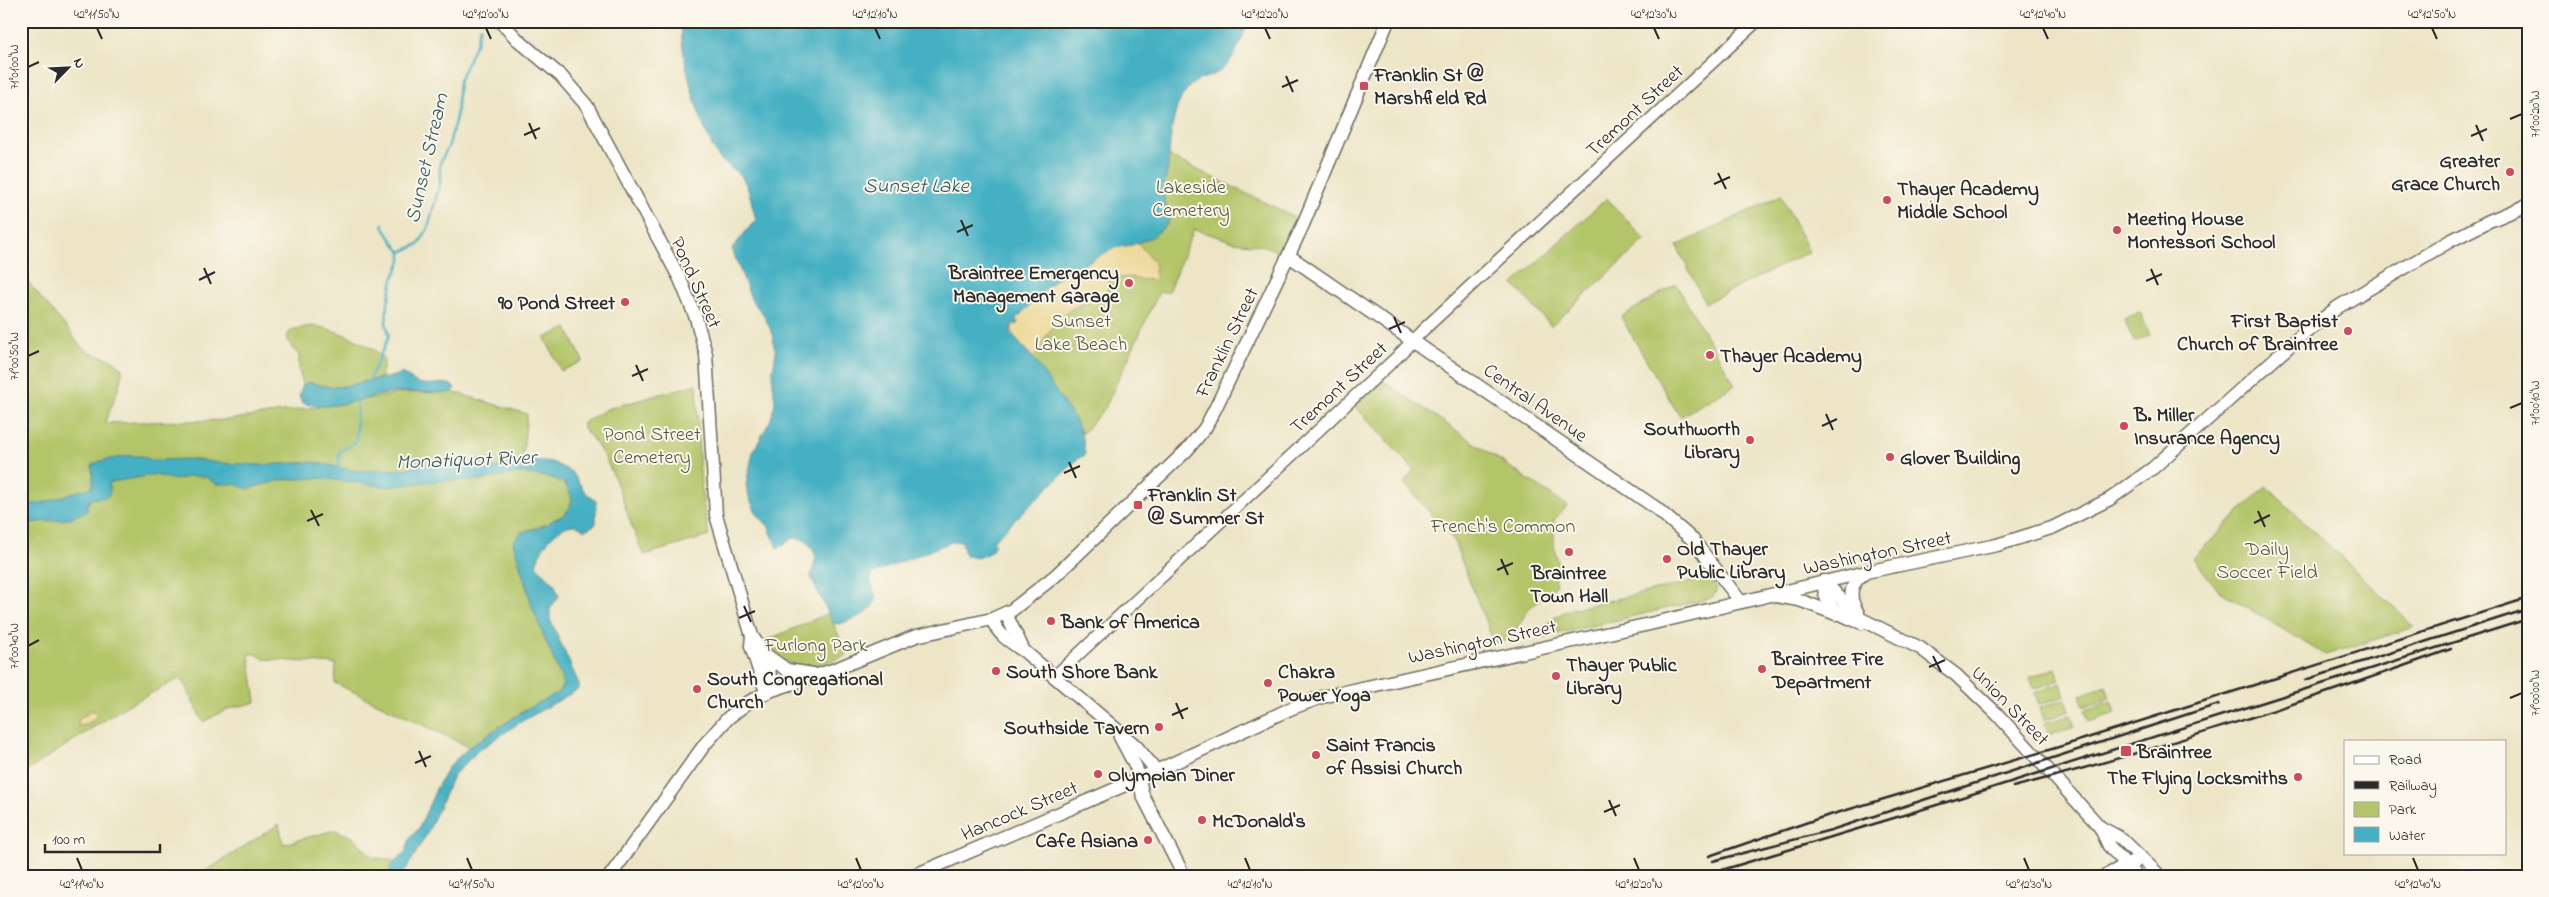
<svg xmlns="http://www.w3.org/2000/svg" width="2549" height="897" font-family="'Indie Flower',sans-serif">
<style>
.green{fill:#b3c568;stroke:#6f784a}
.sand{fill:#eeda9e;stroke:#8c8264}
.water{fill:#45b0c3;stroke:#386e77}
.lines{fill:none;stroke-linecap:round;stroke-linejoin:round}
.stream{stroke:#45b0c3;stroke-width:2.5}
.tertiary-casing{stroke:#6f6c61;stroke-width:14}
.secondary-casing{stroke:#6f6c61;stroke-width:15}
.tertiary{stroke:#fff;stroke-width:11}
.secondary{stroke:#fff;stroke-width:12}
.rail{stroke:#2b2b2b;stroke-width:2.5}
.ticks{fill:none;stroke:#2b2b2b;stroke-width:2}
.poi-dot{fill:#d1495b;stroke:#fbf7ec;stroke-width:2}
.labels{text-anchor:middle;stroke-width:4;stroke-linejoin:round;paint-order:stroke}
.poi-label{font-size:20px;font-weight:bold;fill:#2b2b2b;stroke:#fbf7ec;text-anchor:start}
.street-label{font-size:20px;fill:#2b2b2b;stroke:#fbf7ec}
.park-label{font-size:20px;fill:#54593d;stroke:#fbf7ec}
.water-label{font-size:21px;font-style:italic;fill:#345a60;stroke:#fbf7ec}
.neatline{fill:none;stroke:#2b2b2b;stroke-width:2}
.ticks-label{font-size:12px;text-anchor:middle;fill:#2b2b2b}
</style>
<rect width="100%" height="100%" fill="#fbf7ec"/>
<filter id="ink" filterUnits="userSpaceOnUse"><feTurbulence type="fractalNoise" baseFrequency=".02" numOctaves="2"/><feDisplacementMap in="SourceGraphic" scale="10" xChannelSelector="R" yChannelSelector="G"/><feConvolveMatrix kernelMatrix="1 2 1 2 8 2 1 2 1" color-interpolation-filters="sRGB"/></filter>
<filter id="wash" filterUnits="userSpaceOnUse"><feTurbulence type="fractalNoise" baseFrequency=".0096" numOctaves="4" result="noise"/><feDisplacementMap in="SourceGraphic" scale="20" xChannelSelector="R" yChannelSelector="G"/><feGaussianBlur stdDeviation="1.12" result="paint"/><feColorMatrix in="noise" values="0 0 0 0 0 0 0 0 0 0 0 0 0 0 0 0 0 1.4 0 .05"/><feComposite in="paint" operator="in"/></filter>
<g filter="url(#wash)">
<rect width="100%" height="100%" fill="#ede5c6"/>
<!-- green -->
<g class="green">
<path d="M1169 156 1297 218 1281 253 1265 246 1234 242 1194 229 1168 292H1159L1105 408 1082 434 1072 416 1011 327 1132 245 1145 240 1170 217 1163 193Z"/>
<path d="M1781 195 1809 252 1705 303 1677 246Z"/>
<path d="M1607 198 1645 240 1551 326 1513 284Z"/>
<path d="M21 271C34 292 51 309 67 328 73 335 76 343 84 349 95 357 117 356 122 370 124 376 108 418 104 423L227 420 338 404 402 393 453 392 527 414 521 473C536 474 562 475 570 491 582 515 544 525 528 530 523 532 518 538 513 542L534 612 562 680 563 685 558 693 525 710 469 747 335 683 336 664 264 659 256 654H249L256 702 228 709 203 722 181 678 126 706 21 775Z"/>
<path d="M1676 284 1735 385 1680 417 1621 317Z"/>
<path d="M2140 312 2150 335 2134 342 2124 319Z"/>
<path d="M312 326C330 327 376 345 384 360L382 378C347 383 345 393 308 382L303 385 299 370V355L292 348 287 338 289 333 294 329Z"/>
<path d="M567 328 583 361 561 371 545 338Z"/>
<path d="M1382 380 1567 506 1554 520V546L1559 568 1553 570 1556 586 1528 609 1511 639 1494 643 1453 539 1404 483 1414 470 1355 406Z"/>
<path d="M697 384C698 435 698 486 709 536L644 555C622 510 619 466 583 428V423L607 409Z"/>
<path d="M2266 486 2415 627 2325 655 2218 590 2193 558Z"/>
<path d="M1704 579 1712 581 1717 589 1714 596 1708 599 1544 637 1539 636C1540 625 1562 612 1572 609Z"/>
<path d="M829 613 847 655C815 668 787 677 765 641Z"/>
<path d="M2056 668 2060 680 2034 689 2030 677Z"/>
<path d="M2061 683 2065 696 2039 705 2035 693Z"/>
<path d="M2106 686 2110 698 2084 707 2080 695Z"/>
<path d="M2066 699 2070 711 2044 720 2040 708Z"/>
<path d="M2111 701 2115 713 2089 722 2085 710Z"/>
<path d="M2071 715 2075 727 2049 735 2045 723Z"/>
<path d="M279 824 283 844 335 830 353 837 373 857 400 862 395 876H198Z"/>
</g>
<!-- sand -->
<g class="sand">
<path d="M1138 243 1154 262 1156 280 1134 279 1133 277 1110 278 1105 297C1075 305 1061 311 1045 338 1040 347 1041 351 1033 358 1025 347 1007 336 1013 323L1018 322 1015 320 1056 279 1114 248Z"/>
<path d="M93 710 96 714V718L85 725 78 726 79 719Z"/>
</g>
<!-- water -->
<g class="water">
<path d="M682 21H1248C1243 38 1233 64 1217 73 1208 78 1198 78 1190 86 1169 108 1171 145 1167 173 1166 180 1162 185 1163 191 1163 201 1166 208 1170 217L1167 225 1152 237 1132 245 1114 248 1056 279 1015 320 1018 322 1016 325 1013 323 1010 333 1033 358 1076 421 1083 440 1085 455 1079 458 993 541 995 544 990 553 977 558 965 556 962 541 951 542 874 573 870 579C871 585 876 593 875 599 874 613 851 620 840 624L833 623 811 577 816 558C813 547 803 533 790 540 785 542 783 547 777 548L769 527 757 514 750 500 746 485 753 452 771 419 775 402 772 375 776 352 773 342 774 337 763 314 752 301 732 249 756 219C752 207 750 190 743 179 737 170 724 165 718 156 702 133 677 49 682 21Z"/>
<path d="M401 373C409 376 413 383 423 384 433 386 447 379 455 388L453 392 447 393C428 393 410 391 392 393 363 396 332 413 303 403L299 396 303 385 308 382C339 391 343 386 374 380 384 378 391 378 401 373Z"/>
<path d="M127 456H142L151 460 192 459 219 463 260 465 313 462 358 471 403 469 438 461 458 459 496 468 510 461 529 459 552 462 572 472 585 492 596 501V524L585 530 576 525C557 524 539 549 536 566L554 583 559 596 550 609V619L579 684V689L519 723 479 750 453 776 427 834 402 876H388L391 865 406 851 410 838 419 828 436 789 449 766 469 747 525 710 558 693 563 685 562 680 534 612 513 542 521 532 539 528 565 514 570 507 572 498 566 485 553 478 521 473 485 480 433 481 388 487 320 478 281 480 248 489 234 484H216L206 477 191 476 175 480 155 475 112 482 109 484 110 493 107 497 91 499 87 505V511L68 519 21 524V503C41 509 69 491 91 488L93 483 92 465 100 461Z"/>
</g>
<g class="lines">
<!-- stream -->
<g class="stream">
<path d="M383 224C383 229 397 247 401 252"/>
<path d="M368 383 389 336 386 323 387 308 393 279 401 261V252L419 244 428 228 440 183V163L449 145 456 117 459 81 476 43 480 27"/>
<path d="M339 469V452L356 442 357 400"/>
</g>
</g>
</g>
<g filter="url(#ink)">
<g class="lines">
<!-- tertiary casing -->
<g class="tertiary-casing">
<g id="tertiary">
<path d="M2526 21 2528 24"/>
<path d="M1054 677 1396 358 1423 330 1757 21"/>
<path d="M2104 876 2140 857"/>
<path d="M2123 876 2136 862"/>
</g>
</g>
<!-- secondary casing -->
<g class="secondary-casing">
<g id="secondary">
<path d="M500 21 518 40 561 76 587 106 680 279 696 318 706 354 716 515 752 636C763 653 777 672 766 692"/>
<path d="M1289 256 1656 508 1693 540 1741 602"/>
<path d="M1824 581 1859 618 1920 648 1956 675 1997 714 2100 827 2109 846 2137 876"/>
<path d="M1824 581C1823 608 1839 615 1862 623"/>
<path d="M1776 596 1799 600 1836 614"/>
<path d="M1858 613C1848 598 1849 583 1865 573"/>
<path d="M1006 614 1023 649"/>
<path d="M992 619C998 635 1010 642 1024 651L1136 746 1156 770"/>
<path d="M752 636 751 646 766 692"/>
<path d="M766 655 787 670 813 674"/>
<path d="M1120 737 1136 767 1143 796 1184 876"/>
<path d="M2100 827 2122 839 2160 876"/>
<path d="M610 876 705 744 728 718 747 703 772 690 833 670 916 636 992 619 1012 610 1055 576 1187 450 1205 428 1217 405 1302 227 1388 21"/>
<path d="M913 876 1139 779 1292 708 1322 697 1654 623 1866 572 1997 545 2054 527 2110 499 2153 468 2296 340 2338 307 2450 241 2489 221 2528 205"/>
</g>
</g>
<!-- tertiary -->
<use href="#tertiary" class="tertiary"/>
<!-- secondary -->
<use href="#secondary" class="secondary"/>
<!-- rail -->
<g class="rail">
<path d="M2305 680 2528 609"/>
<path d="M2013 787C2162 749 2307 701 2451 649"/>
<path d="M1709 856 1820 818 2062 746 2528 598"/>
<path d="M1713 861 1831 830 2219 704"/>
<path d="M1702 876 1950 801 2528 619"/>
</g>
</g>
</g>
<!-- ticks -->
<path class="ticks" d="M97 28 102 39M486 28 491 39M875 28 880 39M1265 28 1270 39M1654 28 1659 39M2043 28 2048 39M2432 28 2437 39M28 67 39 62M1286 76 1293 92M1282 87 1298 80M2510 119 2522 114M529 123 536 139M2476 125 2483 141M524 135 540 128M2471 136 2487 129M1718 173 1726 189M1714 184 1730 177M961 220 968 236M957 232 973 225M204 268 211 284M2151 269 2158 285M199 280 215 272M2146 281 2162 274M1394 317 1401 333M1389 329 1405 322M28 356 39 351M636 365 643 381M632 376 648 369M2510 408 2522 403M1826 414 1833 430M1822 426 1837 419M1069 462 1076 478M1064 473 1080 466M311 510 319 526M2258 511 2265 527M307 521 323 514M2254 523 2270 515M1501 559 1508 575M1497 570 1513 563M744 606 751 622M739 618 755 611M28 646 39 640M1933 656 1941 672M1929 667 1945 660M2510 698 2522 693M1176 703 1183 719M1172 715 1188 708M419 751 426 767M415 763 431 756M1609 800 1616 816M1604 812 1620 805M77 858 82 870M467 858 472 870M856 858 861 870M1245 858 1250 870M1634 858 1639 870M2024 858 2029 870M2413 858 2418 870"/>
<!-- markers -->
<g class="poi-dot">
<rect x="1359" y="81" width="10" height="10" rx="2.5"/>
<circle cx="2510" cy="172" r="5"/>
<circle cx="1887" cy="200" r="5"/>
<circle cx="2117" cy="230" r="5"/>
<circle cx="1129" cy="283" r="5"/>
<circle cx="625" cy="302" r="5"/>
<circle cx="2348" cy="331" r="5"/>
<circle cx="1710" cy="355" r="5"/>
<circle cx="2124" cy="426" r="5"/>
<circle cx="1750" cy="440" r="5"/>
<circle cx="1890" cy="457" r="5"/>
<rect x="1133" y="500" width="10" height="10" rx="2.5"/>
<circle cx="1569" cy="552" r="5"/>
<circle cx="1667" cy="559" r="5"/>
<circle cx="1051" cy="621" r="5"/>
<circle cx="1762" cy="669" r="5"/>
<circle cx="996" cy="671" r="5"/>
<circle cx="1556" cy="676" r="5"/>
<circle cx="1268" cy="683" r="5"/>
<circle cx="697" cy="689" r="5"/>
<circle cx="1159" cy="727" r="5"/>
<rect x="2120" y="745" width="12" height="12" rx="2.5"/>
<circle cx="1316" cy="755" r="5"/>
<circle cx="1098" cy="774" r="5"/>
<circle cx="2298" cy="777" r="5"/>
<circle cx="1202" cy="820" r="5"/>
<circle cx="1148" cy="840" r="5"/>
</g>
<g class="labels">
<!-- poi labels -->
<g class="poi-label">
<text x="1374" y="81">Franklin St @<tspan x="1374" dy="23">Marshfield Rd</tspan></text>
<text x="2500" y="167" text-anchor="end">Greater<tspan x="2500" dy="23">Grace Church</tspan></text>
<text x="1897" y="195">Thayer Academy<tspan x="1897" dy="23">Middle School</tspan></text>
<text x="2127" y="225">Meeting House<tspan x="2127" dy="23">Montessori School</tspan></text>
<text x="1119" y="279" text-anchor="end">Braintree Emergency<tspan x="1119" dy="23">Management Garage</tspan></text>
<text x="615" y="309" text-anchor="end">90 Pond Street</text>
<text x="2338" y="327" text-anchor="end">First Baptist<tspan x="2338" dy="23">Church of Braintree</tspan></text>
<text x="1720" y="362">Thayer Academy</text>
<text x="2134" y="421">B. Miller<tspan x="2134" dy="23">Insurance Agency</tspan></text>
<text x="1740" y="435" text-anchor="end">Southworth<tspan x="1740" dy="23">Library</tspan></text>
<text x="1900" y="464">Glover Building</text>
<text x="1148" y="501">Franklin St<tspan x="1148" dy="23">@ Summer St</tspan></text>
<text x="1677" y="555">Old Thayer<tspan x="1677" dy="23">Public Library</tspan></text>
<text x="1569" y="579" text-anchor="middle">Braintree<tspan x="1569" dy="23">Town Hall</tspan></text>
<text x="1061" y="628">Bank of America</text>
<text x="1772" y="665">Braintree Fire<tspan x="1772" dy="23">Department</tspan></text>
<text x="1566" y="671">Thayer Public<tspan x="1566" dy="23">Library</tspan></text>
<text x="1006" y="678">South Shore Bank</text>
<text x="1278" y="678">Chakra<tspan x="1278" dy="23">Power Yoga</tspan></text>
<text x="707" y="685">South Congregational<tspan x="707" dy="23">Church</tspan></text>
<text x="1149" y="734" text-anchor="end">Southside Tavern</text>
<text x="1326" y="751">Saint Francis<tspan x="1326" dy="23">of Assisi Church</tspan></text>
<text x="2137" y="758">Braintree</text>
<text x="1108" y="781">Olympian Diner</text>
<text x="2288" y="784" text-anchor="end">The Flying Locksmiths</text>
<text x="1212" y="827">McDonald's</text>
<text x="1138" y="847" text-anchor="end">Cafe Asiana</text>
</g>
<!-- street labels -->
<g class="street-label">
<text transform="translate(1634 110) rotate(-43)" y="7">Tremont Street</text>
<text transform="translate(697 282) rotate(66)" y="7">Pond Street</text>
<text transform="translate(1226 342) rotate(-64)" y="7">Franklin Street</text>
<text transform="translate(1338 387) rotate(-43)" y="7">Tremont Street</text>
<text transform="translate(1536 402) rotate(35)" y="7">Central Avenue</text>
<text transform="translate(1877 552) rotate(-12)" y="7">Washington Street</text>
<text transform="translate(1482 641) rotate(-12)" y="7">Washington Street</text>
<text transform="translate(2011 705) rotate(46)" y="7">Union Street</text>
<text transform="translate(1019 810) rotate(-23)" y="7">Hancock Street</text>
</g>
<!-- park labels -->
<g class="park-label">
<text x="1191" y="193">Lakeside<tspan x="1191" dy="23">Cemetery</tspan></text>
<text x="1081" y="327">Sunset<tspan x="1081" dy="23">Lake Beach</tspan></text>
<text x="652" y="440">Pond Street<tspan x="652" dy="23">Cemetery</tspan></text>
<text x="1503" y="532">French's Common</text>
<text x="2267" y="555">Daily<tspan x="2267" dy="23">Soccer Field</tspan></text>
<text x="816" y="651">Furlong Park</text>
</g>
<!-- water labels -->
<g class="water-label">
<text transform="translate(426 158) rotate(-77)" y="7">Sunset Stream</text>
<text x="916" y="192">Sunset Lake</text>
<text transform="translate(466 459) rotate(-2)" y="7">Monatiquot River</text>
</g>
</g>
<!-- margin -->
<rect width="2549" height="897" fill="none" stroke="#fbf7ec" stroke-width="55"/>
<!-- legend -->
<rect x="2344" y="740" width="162" height="115" fill="#fbf7ec" stroke="#a8a59f"/>
<rect x="2354" y="756" width="25" height="8" fill="#ffffff" stroke="#a8a59f"/>
<text x="2389" y="764" font-size="15" fill="#2b2b2b">Road</text>
<rect x="2354" y="781" width="25" height="8" fill="#2b2b2b" stroke="#a8a59f"/>
<text x="2389" y="790" font-size="15" fill="#2b2b2b">Railway</text>
<rect x="2354" y="802" width="25" height="15" fill="#b3c568" stroke="#a8a59f"/>
<text x="2389" y="814" font-size="15" fill="#2b2b2b">Park</text>
<rect x="2354" y="827" width="25" height="15" fill="#45b0c3" stroke="#a8a59f"/>
<text x="2389" y="840" font-size="15" fill="#2b2b2b">Water</text>
<!-- north arrow -->
<g transform="translate(68 68) rotate(66)" stroke="#fbf7ec" stroke-width="4" paint-order="stroke">
<path d="M0-4L9 19L0 12L-9 19Z" fill="#2b2b2b"/>
<text y="-8" font-size="14" font-weight="bold" text-anchor="middle" fill="#2b2b2b">N</text>
</g>
<!-- scale -->
<path d="M45 844v8h115v-8" fill="none" stroke="#2b2b2b" stroke-width="2.5"/>
<text x="52" y="844" font-size="15" fill="#2b2b2b" stroke="#fbf7ec" stroke-width="4" paint-order="stroke">100 m</text>
<rect x="28" y="28" width="2494" height="842" class="neatline"/>
<g class="ticks-label">
<text x="97" y="18">42°11'50"N</text>
<text x="486" y="18">42°12'00"N</text>
<text x="875" y="18">42°12'10"N</text>
<text x="1265" y="18">42°12'20"N</text>
<text x="1654" y="18">42°12'30"N</text>
<text x="2043" y="18">42°12'40"N</text>
<text x="2432" y="18">42°12'50"N</text>
<text transform="translate(14 67) rotate(-90)" y="4">71°01'00"W</text>
<text transform="translate(2535 114) rotate(-90)" y="4">71°00'20"W</text>
<text transform="translate(14 356) rotate(-90)" y="4">71°00'50"W</text>
<text transform="translate(2535 403) rotate(-90)" y="4">71°00'10"W</text>
<text transform="translate(14 646) rotate(-90)" y="4">71°00'40"W</text>
<text transform="translate(2535 693) rotate(-90)" y="4">71°00'00"W</text>
<text x="82" y="888">42°11'40"N</text>
<text x="472" y="888">42°11'50"N</text>
<text x="861" y="888">42°12'00"N</text>
<text x="1250" y="888">42°12'10"N</text>
<text x="1639" y="888">42°12'20"N</text>
<text x="2029" y="888">42°12'30"N</text>
<text x="2418" y="888">42°12'40"N</text>
</g>
</svg>
